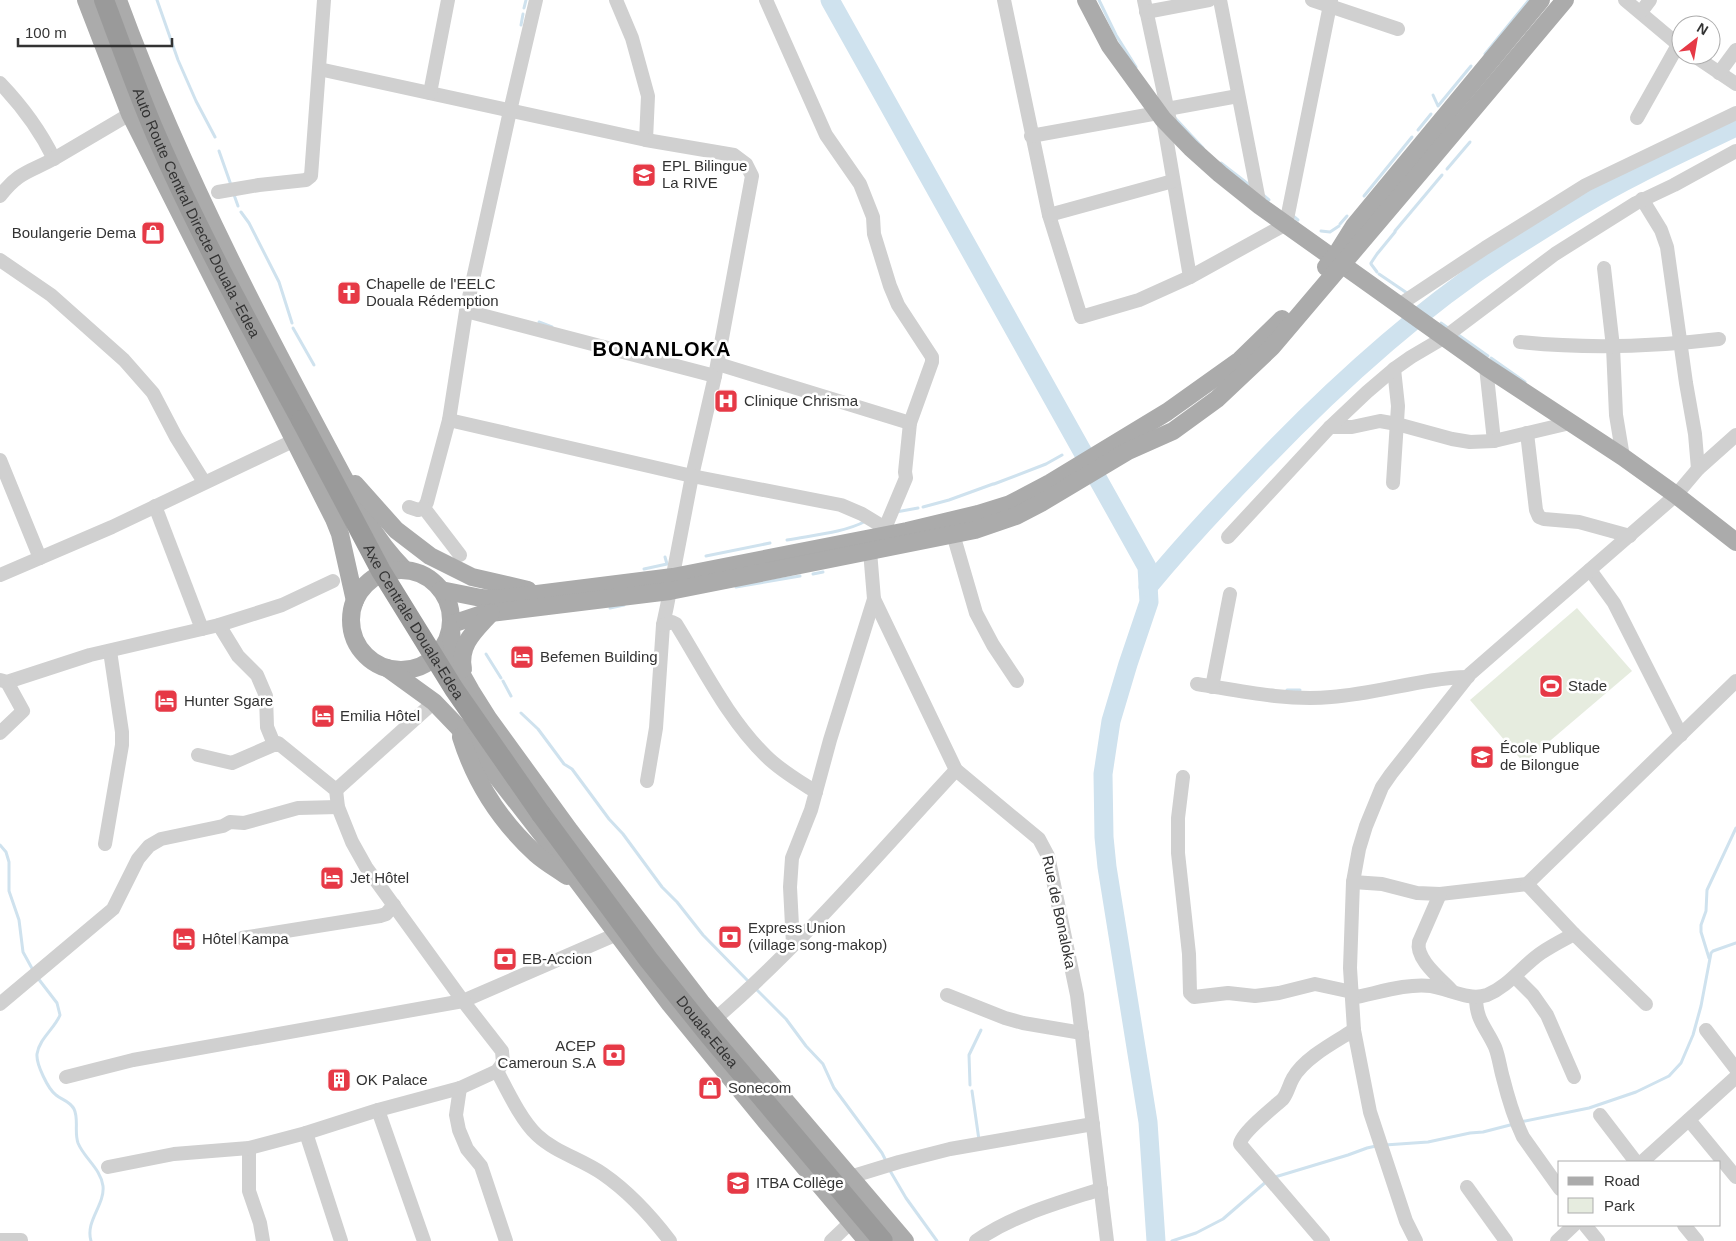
<svg xmlns="http://www.w3.org/2000/svg" width="1736" height="1241" font-family="Arial,sans-serif">
<style>
.green{fill:#e6ecdf}
.lines{fill:none;stroke-linecap:round;stroke-linejoin:round}
.stream{stroke:#cfe2ee;stroke-width:3}
.river{stroke:#cfe2ee;stroke-width:19}
.minor{stroke:#d0d0d0;stroke-width:14}
.major{stroke:#ababab;stroke-width:18}
.highway{stroke:#9a9a9a;stroke-width:20}
.highway-bridge{stroke:#9a9a9a;stroke-width:20}
.labels{text-anchor:middle;stroke-width:5;stroke-linejoin:round;paint-order:stroke}
.poi-label{font-size:15px;fill:#333;stroke:#fff;text-anchor:start}
.street-label{font-size:15px;fill:#333;stroke:#fff}
.district-label{font-size:20px;font-weight:bold;letter-spacing:1px;fill:#000;stroke:#fff}
</style>
<rect width="100%" height="100%" fill="#fff"/>
<!-- green -->
<path class="green" d="M1577 608 1632 671 1524 763 1470 700Z"/>
<g class="lines">
<!-- stream -->
<g class="stream">
<path d="M157 0 178 60 196 101 215 137"/>
<path d="M1099 0 1116 35 1136 67"/>
<path d="M524 8 526 0"/>
<path d="M521 25 523 14"/>
<path d="M1485 54 1529 0"/>
<path d="M1433 95 1438 106 1471 66"/>
<path d="M1175 118 1203 148"/>
<path d="M1418 130 1431 114"/>
<path d="M219 151 231 185"/>
<path d="M1221 163 1252 187"/>
<path d="M1447 169 1470 142"/>
<path d="M233 192 238 206"/>
<path d="M1262 194 1269 200"/>
<path d="M1364 196 1412 137"/>
<path d="M241 212 249 223 279 282 292 323"/>
<path d="M1292 215 1298 220"/>
<path d="M1340 224 1347 216"/>
<path d="M1321 231 1330 232 1339 226"/>
<path d="M1395 231 1442 175"/>
<path d="M1371 263 1377 254 1395 232"/>
<path d="M1371 264 1377 272"/>
<path d="M1379 274 1407 293"/>
<path d="M1420 307 1429 314"/>
<path d="M539 322 552 327"/>
<path d="M1441 323 1448 328"/>
<path d="M293 328 314 365"/>
<path d="M1457 334 1488 356"/>
<path d="M1491 358 1525 382"/>
<path d="M994 484 1046 464 1062 455"/>
<path d="M923 507 949 500 993 484"/>
<path d="M896 512 918 508"/>
<path d="M787 540C813 535 843 533 866 521"/>
<path d="M706 556 770 543"/>
<path d="M644 569 667 564 665 557"/>
<path d="M813 574 823 572"/>
<path d="M736 587 800 576"/>
<path d="M610 608 624 605"/>
<path d="M486 654 501 678"/>
<path d="M503 681 511 696"/>
<path d="M1287 690H1300"/>
<path d="M521 713 538 729 564 764 572 769 609 819 623 834 662 887 677 902 703 935 749 982"/>
<path d="M0 845 6 852 9 862V891L19 920 23 952 34 972"/>
<path d="M1709 958 1701 932V925L1706 911 1707 890 1736 828"/>
<path d="M37 977 57 1003 60 1015C55 1028 39 1039 37 1054 36 1064 48 1089 56 1095 62 1100 70 1101 74 1109 79 1119 74 1132 78 1143 84 1158 101 1169 103 1186 105 1205 85 1221 91 1241"/>
<path d="M755 988 786 1019 806 1046 823 1064 834 1088 882 1153 886 1161"/>
<path d="M970 1085 969 1055 981 1030"/>
<path d="M972 1091 979 1140"/>
<path d="M1520 1122 1589 1108 1636 1092 1669 1076 1681 1063 1693 1035 1701 1006 1711 953 1713 951 1736 943"/>
<path d="M1385 1145 1428 1142 1470 1133 1483 1132 1514 1124"/>
<path d="M889 1169 906 1198 937 1241"/>
<path d="M1275 1177 1348 1155 1367 1148 1376 1146"/>
<path d="M1172 1241 1196 1233 1223 1219 1267 1181"/>
</g>
<!-- river -->
<g class="river">
<path d="M830 0 1147 567 1149 602 1128 664 1111 721 1103 774 1104 837 1107 867 1148 1122 1156 1241"/>
<path d="M1148 587C1181 547 1216 509 1252 472 1328 392 1411 315 1504 254 1547 227 1591 198 1637 175 1670 158 1703 143 1736 127"/>
</g>
<!-- minor -->
<g class="minor">
<path d="M616 0 632 38 648 96 646 140"/>
<path d="M766 0 826 135 860 184 873 217 874 234 890 286 898 305 932 357V362L910 423 905 472 906 478 885 528 887 543"/>
<path d="M1004 0 1049 215 1081 317 1139 300 1190 277 1286 224 1331 0"/>
<path d="M1144 0 1171 126"/>
<path d="M1220 0 1260 206"/>
<path d="M1312 0 1398 29"/>
<path d="M1625 0 1681 47"/>
<path d="M1146 12 1209 0"/>
<path d="M1641 12 1650 0"/>
<path d="M1693 55 1736 84"/>
<path d="M319 69 646 140 734 155 746 164 752 176 715 376 692 476 667 606 663 625 656 728 647 781"/>
<path d="M1719 73 1736 50"/>
<path d="M0 83C22 106 40 130 54 159"/>
<path d="M430 93 448 0"/>
<path d="M1167 109 1238 96"/>
<path d="M1637 118 1678 45"/>
<path d="M1163 119 1190 277"/>
<path d="M1031 136 1158 113"/>
<path d="M218 192 259 185 306 180 311 176 324 0"/>
<path d="M0 196C20 170 31 172 57 157 81 143 106 128 130 114"/>
<path d="M1642 199 1661 230 1667 247 1686 383 1695 434 1698 469"/>
<path d="M1049 215 1173 181"/>
<path d="M0 260 51 295 124 360 153 393 176 437 204 482"/>
<path d="M1604 268 1613 347 1616 415 1623 457"/>
<path d="M1399 305 1485 248 1586 185 1736 113"/>
<path d="M466 311 715 376"/>
<path d="M1520 342C1587 349 1652 347 1719 339"/>
<path d="M718 364 910 423"/>
<path d="M1486 367 1494 441"/>
<path d="M449 420 692 476 841 505 862 514 885 528"/>
<path d="M1330 427H1352L1380 421 1397 424 1452 439 1470 442 1494 441 1570 423"/>
<path d="M1527 433 1536 510 1539 517 1544 519 1579 522 1630 536"/>
<path d="M0 460 40 558"/>
<path d="M1393 483 1398 406 1394 369"/>
<path d="M155 506 202 629"/>
<path d="M409 507 418 510 424 508 427 502 449 420 466 311 510 111 536 0"/>
<path d="M424 508 460 555"/>
<path d="M953 534 976 613 993 645 1017 681"/>
<path d="M1228 537 1330 427 1367 392 1394 369 1411 357 1445 337 1555 254 1636 203 1674 185 1736 151"/>
<path d="M870 551 874 599 956 770 1039 839 1048 856 1077 995 1107 1241"/>
<path d="M1590 570 1614 603 1681 735"/>
<path d="M0 575 112 527 293 441"/>
<path d="M219 625 238 656 257 675 266 696 267 727 274 744"/>
<path d="M663 625 672 622 676 624C704 669 728 719 766 756 781 771 799 781 816 792"/>
<path d="M0 680 7 682 90 655 219 625 282 605 333 581"/>
<path d="M1197 684C1241 691 1286 701 1331 697 1377 694 1422 678 1468 677"/>
<path d="M1212 687 1230 594"/>
<path d="M0 733 23 711 7 682"/>
<path d="M1183 777 1178 818V853L1189 954 1190 993 1194 997 1228 993 1255 996 1279 993 1315 984 1352 992"/>
<path d="M336 790 434 702"/>
<path d="M105 844 122 745V732L110 651"/>
<path d="M1353 882 1382 884 1417 893 1440 894 1527 884 1736 681"/>
<path d="M1527 884 1574 934 1646 1004"/>
<path d="M1440 894 1419 942C1415 959 1441 979 1452 991"/>
<path d="M242 938 380 916 386 914 394 905"/>
<path d="M793 945 790 887 792 858 811 810 830 740 874 599"/>
<path d="M1515 977 1533 995 1547 1015 1574 1077"/>
<path d="M947 995 1005 1018 1023 1023 1082 1033"/>
<path d="M1476 997C1476 1021 1486 1027 1495 1047 1499 1057 1500 1068 1503 1078 1508 1098 1514 1118 1523 1137L1560 1189"/>
<path d="M1352 998C1378 993 1406 983 1431 986 1450 989 1468 1001 1487 995 1509 986 1522 966 1541 953 1551 946 1563 940 1574 934"/>
<path d="M0 1004 113 909 138 859 149 846 161 839 223 826 230 822 244 823 298 808 338 807"/>
<path d="M715 1019C802 944 878 854 956 770"/>
<path d="M1706 1030 1736 1069"/>
<path d="M497 1071C507 1090 521 1120 537 1135 556 1153 582 1159 603 1174 629 1192 651 1216 670 1241"/>
<path d="M66 1077 133 1060 463 1001 617 934"/>
<path d="M460 1088 456 1115 459 1130 467 1149 481 1166 506 1241"/>
<path d="M378 1110 424 1241"/>
<path d="M1600 1115 1636 1162"/>
<path d="M1689 1120 1736 1177"/>
<path d="M306 1133 341 1241"/>
<path d="M249 1148V1191L260 1223 263 1241"/>
<path d="M1642 1162 1736 1077"/>
<path d="M108 1167 174 1154 249 1148 306 1133 378 1110 460 1088 497 1071 503 1063 502 1051 463 1001 366 867 352 842 338 807 336 790 278 743 232 763 198 755"/>
<path d="M850 1177 899 1162 950 1149 1093 1124"/>
<path d="M1467 1187 1506 1241"/>
<path d="M1585 1225 1598 1241"/>
<path d="M1684 1225 1697 1241"/>
<path d="M0 1240H21"/>
<path d="M831 1241 851 1222"/>
<path d="M976 1241C1013 1215 1058 1203 1101 1189"/>
<path d="M1323 1241 1240 1144C1241 1133 1274 1107 1283 1099 1288 1092 1289 1085 1293 1078 1304 1058 1335 1042 1354 1030"/>
<path d="M1416 1241 1406 1221 1370 1112 1354 1030 1350 968 1353 882 1359 849 1366 826 1382 787 1391 774 1470 674 1676 495 1698 469 1736 435"/>
<path d="M1557 1241 1574 1225"/>
</g>
<!-- major -->
<g class="major">
<path d="M86 0 130 114 334 519 340 534 355 601"/>
<path d="M118 0C184 181 275 350 366 519 377 538 389 554 405 570"/>
<path d="M1086 0 1110 46 1163 119 1191 148 1220 174 1260 206 1486 367 1623 457 1676 495 1736 542"/>
<path d="M1326 267 1334 258 1354 226 1541 0"/>
<path d="M355 484 396 530 430 556 472 577 528 590"/>
<circle cx="401" cy="620" r="50"/>
<path d="M441 590 481 598 496 599 673 577 907 531 978 514 1010 504 1050 483 1167 412 1240 360 1282 319"/>
<path d="M452 624 482 614 670 591 975 530 1016 516 1041 503 1128 451 1173 431 1217 399 1272 347 1423 169 1565 0"/>
<path d="M451 629 453 655 458 668 471 691 488 718 570 831 701 1002 905 1241"/>
<path d="M387 668 434 702 458 727 551 846 670 1004 768 1124 867 1241"/>
<path d="M463 669C458 644 476 630 491 613"/>
<path d="M461 737C475 782 501 822 536 854 545 862 557 869 567 876"/>
</g>
<!-- highway -->
<g class="highway">
<path id="s1" d="M104 0C121 45 137 91 156 135 198 232 250 326 301 420"/>
<path id="s2" d="M541 814 648 959 709 1035 883 1241"/>
</g>
<!-- highway-bridge -->
<path class="highway-bridge" id="s3" d="M301 420 381 571 454 689 541 814"/>
</g>
<!-- icons -->
<defs>
<g id="school-square" transform="scale(1.25)"><rect x="-9" y="-9" width="18" height="18" rx="4" fill="#e63946" stroke="#fff"/><path d="M0-5L7-2L0 1L-7-2ZM-4 1L0 2.5L4 1V4Q0 6-4 4Z" fill="#fff"/></g>
<g id="shop-square" transform="scale(1.25)"><rect x="-9" y="-9" width="18" height="18" rx="4" fill="#e63946" stroke="#fff"/><path d="M-5-2.5h2.3a2.7 3.5 0 0 1 5.4 0H5L5.5 6h-11ZM-1.5-2.5h3a1.5 2.3 0 0 0-3 0Z" fill="#fff"/></g>
<g id="church-square" transform="scale(1.25)"><rect x="-9" y="-9" width="18" height="18" rx="4" fill="#e63946" stroke="#fff"/><path d="M-1.2-6h2.4v3.5h3.3v2.4h-3.3V6h-2.4V-.1h-3.3v-2.4h3.3Z" fill="#fff"/></g>
<g id="hospital-square" transform="scale(1.25)"><rect x="-9" y="-9" width="18" height="18" rx="4" fill="#e63946" stroke="#fff"/><path d="M-5-5h3v3.5h4V-5h3V5h-3V1.5h-4V5h-3Z" fill="#fff"/></g>
<g id="hotel-square" transform="scale(1.25)"><rect x="-9" y="-9" width="18" height="18" rx="4" fill="#e63946" stroke="#fff"/><path d="M-6-4.5h1.5V1H6V5H4.5V3h-9V5H-6ZM-4 0a1.8 1.8 0 1 1 3.6 0ZM.5 0V-2.5h3Q6-2.5 6 0Z" fill="#fff"/></g>
<g id="stadium-square" transform="scale(1.25)"><rect x="-9" y="-9" width="18" height="18" rx="4" fill="#e63946" stroke="#fff"/><path d="M0-5a6.5 5 0 1 0 0 10a6.5 5 0 1 0 0-10ZM-3.5-1.8h7v3.6h-7Z" fill="#fff"/></g>
<g id="bank-square" transform="scale(1.25)"><rect x="-9" y="-9" width="18" height="18" rx="4" fill="#e63946" stroke="#fff"/><path d="M-6-4H6V4H-6ZM0-2.3a2.3 2.3 0 1 0 0 4.6a2.3 2.3 0 1 0 0-4.6Z" fill="#fff"/></g>
<g id="building-square" transform="scale(1.25)"><rect x="-9" y="-9" width="18" height="18" rx="4" fill="#e63946" stroke="#fff"/><path d="M-4-6H4V6H1V3H-1V6H-4ZM-2.5-4.3h1.7v1.8h-1.7ZM.8-4.3h1.7v1.8H.8ZM-2.5-1h1.7V.8h-1.7ZM.8-1h1.7V.8H.8Z" fill="#fff"/></g>
</defs>
<g fill-rule="evenodd">
<use href="#school-square" x="644" y="175"/>
<use href="#shop-square" x="153" y="233"/>
<use href="#church-square" x="349" y="293"/>
<use href="#hospital-square" x="726" y="401"/>
<use href="#hotel-square" x="522" y="657"/>
<use href="#stadium-square" x="1551" y="686"/>
<use href="#hotel-square" x="166" y="701"/>
<use href="#hotel-square" x="323" y="716"/>
<use href="#school-square" x="1482" y="757"/>
<use href="#hotel-square" x="332" y="878"/>
<use href="#bank-square" x="730" y="937"/>
<use href="#hotel-square" x="184" y="939"/>
<use href="#bank-square" x="505" y="959"/>
<use href="#bank-square" x="614" y="1055"/>
<use href="#building-square" x="339" y="1080"/>
<use href="#shop-square" x="710" y="1088"/>
<use href="#school-square" x="738" y="1183"/>
</g>
<g class="labels">
<!-- poi labels -->
<g class="poi-label">
<text x="662" y="171">EPL Bilingue<tspan x="662" dy="17">La RIVE</tspan></text>
<text x="136" y="238" text-anchor="end">Boulangerie Dema</text>
<text x="366" y="289">Chapelle de l'EELC<tspan x="366" dy="17">Douala Rédemption</tspan></text>
<text x="744" y="406">Clinique Chrisma</text>
<text x="540" y="662">Befemen Building</text>
<text x="1568" y="691">Stade</text>
<text x="184" y="706">Hunter Sgare</text>
<text x="340" y="721">Emilia Hôtel</text>
<text x="1500" y="753">École Publique<tspan x="1500" dy="17">de Bilongue</tspan></text>
<text x="350" y="883">Jet Hôtel</text>
<text x="748" y="933">Express Union<tspan x="748" dy="17">(village song-makop)</tspan></text>
<text x="202" y="944">Hôtel Kampa</text>
<text x="522" y="964">EB-Accion</text>
<text x="596" y="1051" text-anchor="end">ACEP<tspan x="596" dy="17">Cameroun S.A</tspan></text>
<text x="356" y="1085">OK Palace</text>
<text x="728" y="1093">Sonecom</text>
<text x="756" y="1188">ITBA Collège</text>
</g>
<!-- street labels -->
<g class="street-label">
<text dy="5" stroke="none"><textPath href="#s1" startOffset="232">Auto Route Central Directe Douala -Edea</textPath></text>
<text dy="5" stroke="none"><textPath href="#s3" startOffset="231">Axe Centrale Douala-Edea</textPath></text>
<text transform="translate(1059 912) rotate(78)" y="5">Rue de Bonaloka</text>
<text dy="5" stroke="none"><textPath href="#s2" startOffset="274">Douala-Edea</textPath></text>
</g>
<!-- district labels -->
<g class="district-label">
<text x="662" y="356">BONANLOKA</text>
</g>
</g>
<!-- legend -->
<rect x="1558" y="1161" width="162" height="65" fill="#ffffff" stroke="#adadad"/>
<rect x="1568" y="1177" width="25" height="8" fill="#ababab" stroke="#adadad"/>
<text x="1604" y="1186" font-size="15" fill="#333333">Road</text>
<rect x="1568" y="1198" width="25" height="15" fill="#e6ecdf" stroke="#adadad"/>
<text x="1604" y="1211" font-size="15" fill="#333333">Park</text>
<!-- north arrow -->
<g transform="translate(1696 40) rotate(31)"><circle r="24" fill="#ffffff" stroke="#adadad"/>
<path d="M0-4L9 19L0 12L-9 19Z" fill="#e63946"/>
<text y="-8" font-size="14" font-weight="bold" text-anchor="middle" fill="#333333">N</text>
</g>
<!-- scale -->
<path d="M18 38v8h154v-8" fill="none" stroke="#333333" stroke-width="2.5"/>
<text x="25" y="38" font-size="15" fill="#333333" stroke="#ffffff" stroke-width="4" paint-order="stroke">100 m</text>
</svg>
